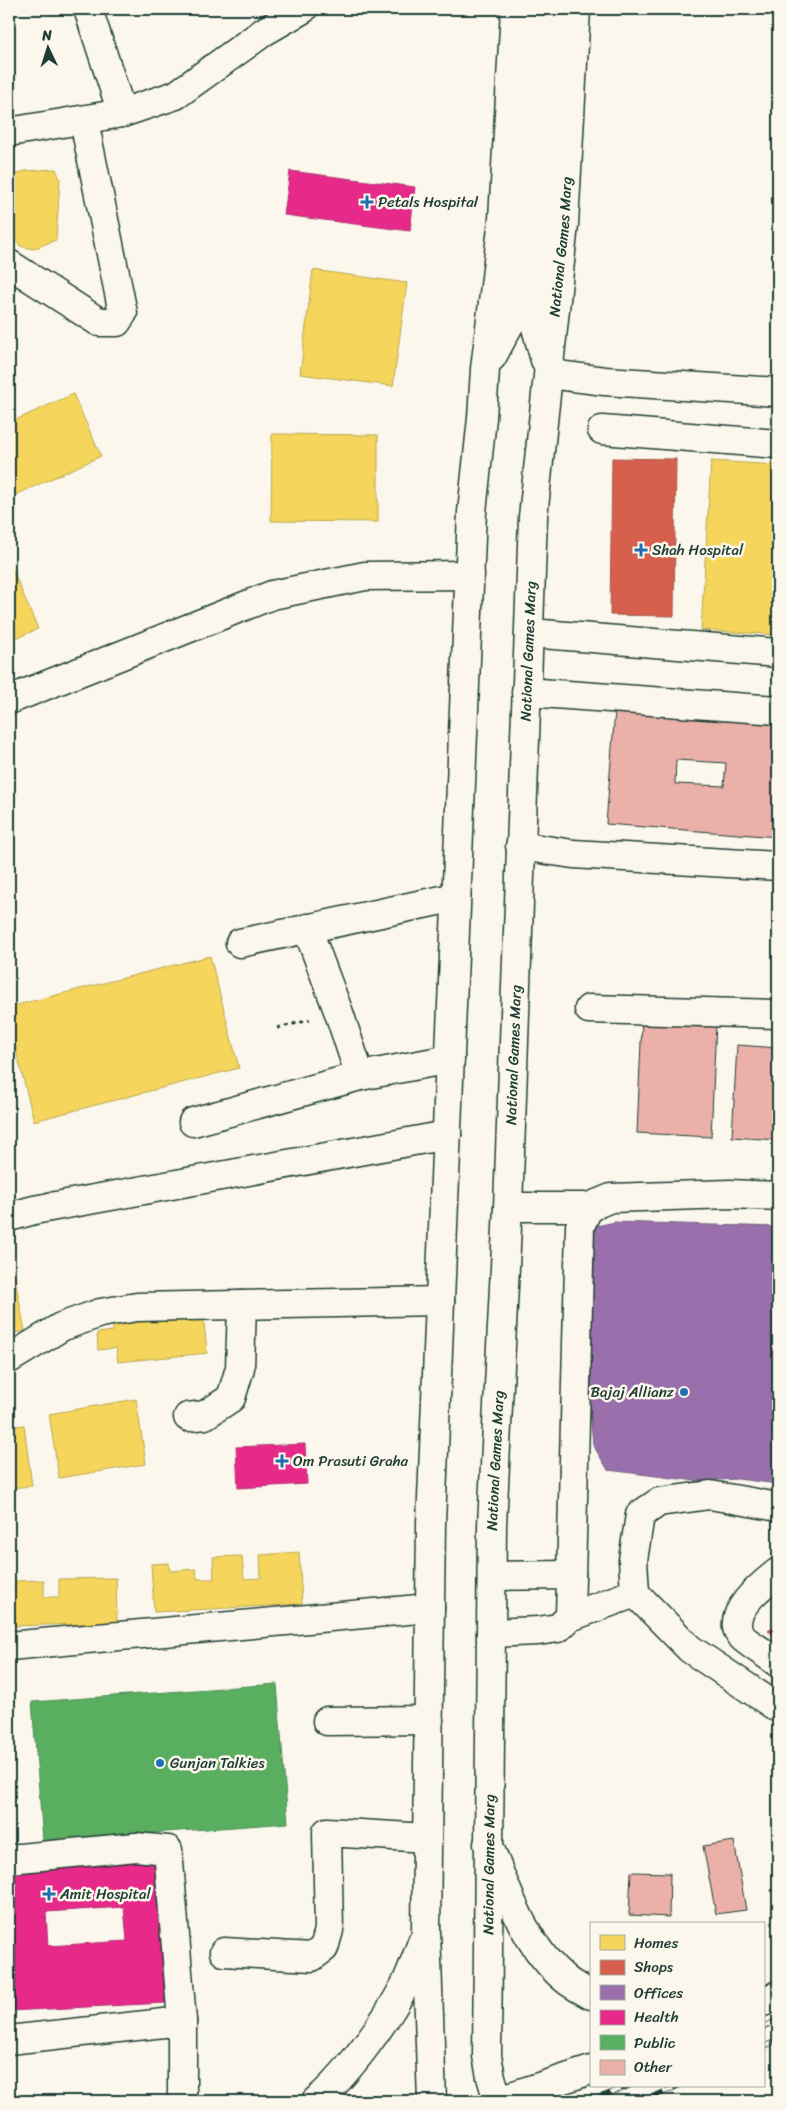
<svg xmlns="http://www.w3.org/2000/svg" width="787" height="2110" font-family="Sriracha,sans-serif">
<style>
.homes{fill:#f6d55c;stroke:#b6a750}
.shops{fill:#d6604d;stroke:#9f5646}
.offices{fill:#9970ab;stroke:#746187}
.health{fill:#e7298a;stroke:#ab2f70;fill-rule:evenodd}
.public{fill:#5aae61;stroke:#488c54}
.building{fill:#ebb1a9;stroke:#1f3d34;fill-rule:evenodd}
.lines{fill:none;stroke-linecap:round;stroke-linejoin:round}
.minor-casing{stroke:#1f3d34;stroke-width:31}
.major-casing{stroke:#1f3d34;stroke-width:31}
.highway-casing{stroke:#1f3d34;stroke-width:31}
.path{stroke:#1f3d34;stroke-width:3;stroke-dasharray:4 4;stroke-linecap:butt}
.minor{stroke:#fbf7ec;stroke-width:28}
.major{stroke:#fbf7ec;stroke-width:28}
.highway{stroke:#fbf7ec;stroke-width:28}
.rail-casing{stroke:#1f3d34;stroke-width:5.5}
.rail{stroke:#fbf7ec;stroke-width:4;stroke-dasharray:11;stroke-linecap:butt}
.poi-dot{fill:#1f6fb2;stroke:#fbf7ec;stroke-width:2}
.labels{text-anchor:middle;stroke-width:5;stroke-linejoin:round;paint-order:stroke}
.poi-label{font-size:15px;fill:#1f3d34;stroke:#fbf7ec;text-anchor:start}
.street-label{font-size:15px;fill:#1f3d34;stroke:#fbf7ec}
</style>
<rect width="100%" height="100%" fill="#fbf7ec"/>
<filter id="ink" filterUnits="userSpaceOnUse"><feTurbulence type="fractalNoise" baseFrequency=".02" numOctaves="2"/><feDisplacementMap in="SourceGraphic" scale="10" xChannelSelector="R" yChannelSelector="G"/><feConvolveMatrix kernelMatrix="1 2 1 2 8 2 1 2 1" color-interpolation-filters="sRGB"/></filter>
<g filter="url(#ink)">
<!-- homes -->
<g class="homes">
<path d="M56 169 60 179 56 240 33 249 20 246 9 231 10 176 25 171Z"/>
<path d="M313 270 407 283 393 386 300 374Z"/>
<path d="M73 394 101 456 9 498V423Z"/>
<path d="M272 434 378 435V522L271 521Z"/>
<path d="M711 461 778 465V635L701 630Z"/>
<path d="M9 561 38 629 9 641Z"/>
<path d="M210 956 239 1068 34 1121 9 1023V1007Z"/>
<path d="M13 1268 25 1331 9 1334V1269Z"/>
<path d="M203 1311 207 1353 118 1362 116 1348 98 1350 97 1333 113 1331V1320Z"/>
<path d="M136 1399 146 1464 59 1478 49 1414Z"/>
<path d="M24 1425 32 1486 9 1488V1427Z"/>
<path d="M299 1552 302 1604 154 1612 151 1564 169 1563 170 1571 196 1569 197 1579H214L213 1557 242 1556 244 1579 261 1578 260 1555Z"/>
<path d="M116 1578 117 1623 9 1626V1598H15V1581L44 1580V1597H59V1579Z"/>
</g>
<!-- shops -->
<g class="shops">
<path d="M612 458 676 459 674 616 610 615Z"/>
<path d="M778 1622V1637L768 1631Z"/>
</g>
<!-- offices -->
<path class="offices" d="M615 1222 778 1227V1484L738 1479 696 1481 608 1470 593 1445 584 1340 587 1228Z"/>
<!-- health -->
<g class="health">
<path d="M290 171 415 187 410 231 284 215Z"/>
<path d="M305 1444 307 1484 238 1488 236 1447Z"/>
<path d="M158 1858 165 2003 10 2011 9 1866ZM124 1907 127 1941 48 1946 46 1912Z"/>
</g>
<!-- public -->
<path class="public" d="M277 1684 288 1823 43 1841 32 1702Z"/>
<!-- building -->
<g class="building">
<path d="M615 710 778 723V837L606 824ZM676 760 726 763 724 786 675 784Z"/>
<path d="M642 1020 716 1023 711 1137 637 1133Z"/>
<path d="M737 1045 778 1048V1140L732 1137Z"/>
<path d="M734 1841 746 1910 716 1914 703 1846Z"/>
<path d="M631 1872 670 1873 669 1917 629 1915Z"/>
</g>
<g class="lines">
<!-- minor casing -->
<g class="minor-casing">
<g id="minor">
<path d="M88 9 122 113"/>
<path d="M9 132 122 113 176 95 265 31 303 9"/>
<path d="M9 264 99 322H117L123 313 84 121"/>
<path d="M549 374 605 381 778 392"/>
<path d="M602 430 778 444"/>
<path d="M530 633 778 653"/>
<path d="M526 692 778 710"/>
<path d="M9 700 272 595 365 576 470 575"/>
<path d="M520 846 573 854 778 866"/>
<path d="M307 928 339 1013 360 1076"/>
<path d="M240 943 456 897"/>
<path d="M589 1009 778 1014"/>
<path d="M193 1122 360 1076 450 1059"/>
<path d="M508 1207H589"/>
<path d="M9 1217 34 1210 447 1135"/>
<path d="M9 1359 61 1327 100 1313 137 1307 440 1301"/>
<path d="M188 1417 205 1415 231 1398 240 1368 242 1305"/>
<path d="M778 1507 710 1495 659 1502 640 1515 633 1560 635 1593 690 1649 778 1708"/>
<path d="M778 1572C763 1584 726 1612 740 1635 744 1641 771 1657 778 1663"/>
<path d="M492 1576 571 1575"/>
<path d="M570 1617 580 1226 589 1207 611 1198 730 1194 778 1196"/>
<path d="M491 1633 538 1631 558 1628 570 1617 635 1593"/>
<path d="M9 1646 430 1608"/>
<path d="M327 1721 429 1720"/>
<path d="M9 1859 136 1847 168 1850 182 2021V2101"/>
<path d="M224 1952 312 1957 324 1948 329 1930 327 1832 427 1838"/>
<path d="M9 2040 182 2021"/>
</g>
</g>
<!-- major casing -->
<g class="major-casing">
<g id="major">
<path d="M492 357 514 316 537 9"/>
<path d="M545 360 533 317 548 156 555 11"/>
<path d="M316 2101C346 2076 387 2020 405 1985 412 1971 417 1956 422 1942"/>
<path d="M432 2101 426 1931 431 1523 472 512 482 418 485 369 503 219 515 9"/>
<path id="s1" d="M498 2101 491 2077 487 2056 492 1525 508 1207 533 517 564 224 576 9"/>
</g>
</g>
<!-- highway casing -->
<g class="highway-casing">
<g id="highway">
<path d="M488 1844C508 1892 524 1945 565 1979 572 1985 582 1990 591 1995"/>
<path d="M763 2002 778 1995"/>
<path d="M496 2101 591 2070"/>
</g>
</g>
<!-- path -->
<path class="path" d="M277 1028 310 1020"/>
<!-- minor -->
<use href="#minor" class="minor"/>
<!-- major -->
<use href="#major" class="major"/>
<!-- highway -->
<use href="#highway" class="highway"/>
<!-- rail casing -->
<g class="rail-casing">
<g id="rail">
<path d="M763 2027 778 2020"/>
<path d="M763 2047 778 2040"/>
<path d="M590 2101 629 2086"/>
<path d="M643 2101 678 2086"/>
</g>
</g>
<!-- rail -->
<use href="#rail" class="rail"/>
</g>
</g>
<!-- markers -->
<g class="poi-dot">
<path d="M364.5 194.5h5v5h5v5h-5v5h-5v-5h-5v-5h5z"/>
<path d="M638.5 542.5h5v5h5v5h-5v5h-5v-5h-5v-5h5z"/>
<circle cx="684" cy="1392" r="5"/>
<path d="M279.5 1453.5h5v5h5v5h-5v5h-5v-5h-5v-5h5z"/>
<circle cx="160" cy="1763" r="5"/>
<path d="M46.5 1886.5h5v5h5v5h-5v5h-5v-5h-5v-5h5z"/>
</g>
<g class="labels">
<!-- poi labels -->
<g class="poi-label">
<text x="378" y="207">Petals Hospital</text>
<text x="652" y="555">Shah Hospital</text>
<text x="674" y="1397" text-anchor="end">Bajaj Allianz</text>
<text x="293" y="1466">Om Prasuti Graha</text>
<text x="170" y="1768">Gunjan Talkies</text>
<text x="60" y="1899">Amit Hospital</text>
</g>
<!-- street labels -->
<g class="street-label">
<text dy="5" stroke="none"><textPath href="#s1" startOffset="1858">National Games Marg</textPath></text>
<text dy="5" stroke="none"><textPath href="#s1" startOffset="1452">National Games Marg</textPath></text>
<text dy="5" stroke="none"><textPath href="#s1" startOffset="1048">National Games Marg</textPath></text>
<text dy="5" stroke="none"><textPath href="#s1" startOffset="642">National Games Marg</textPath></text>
<text dy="5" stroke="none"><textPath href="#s1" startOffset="238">National Games Marg</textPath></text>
</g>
</g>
<!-- margin -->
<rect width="787" height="2110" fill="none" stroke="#fbf7ec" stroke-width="30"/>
<rect x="15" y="15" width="757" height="2080" fill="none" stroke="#1f3d34" stroke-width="2" filter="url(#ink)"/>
<!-- legend -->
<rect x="590" y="1922" width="175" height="165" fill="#fbf7ec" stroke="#a3ada2"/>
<rect x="600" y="1935" width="25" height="15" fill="#f6d55c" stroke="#a3ada2"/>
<text x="634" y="1948" font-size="15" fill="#1f3d34">Homes</text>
<rect x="600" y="1960" width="25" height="15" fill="#d6604d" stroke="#a3ada2"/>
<text x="634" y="1972" font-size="15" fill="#1f3d34">Shops</text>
<rect x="600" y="1985" width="25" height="15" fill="#9970ab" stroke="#a3ada2"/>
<text x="634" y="1998" font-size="15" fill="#1f3d34">Offices</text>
<rect x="600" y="2010" width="25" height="15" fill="#e7298a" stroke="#a3ada2"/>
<text x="634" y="2022" font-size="15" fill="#1f3d34">Health</text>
<rect x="600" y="2035" width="25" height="15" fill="#5aae61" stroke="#a3ada2"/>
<text x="634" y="2048" font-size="15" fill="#1f3d34">Public</text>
<rect x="600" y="2060" width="25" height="15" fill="#ebb1a9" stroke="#a3ada2"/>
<text x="634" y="2072" font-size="15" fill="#1f3d34">Other</text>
<!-- north arrow -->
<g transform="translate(48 48) rotate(356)" stroke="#fbf7ec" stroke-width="4" paint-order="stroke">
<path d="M0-4L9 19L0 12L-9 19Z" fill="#1f3d34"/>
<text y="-8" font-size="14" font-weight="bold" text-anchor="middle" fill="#1f3d34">N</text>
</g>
</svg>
